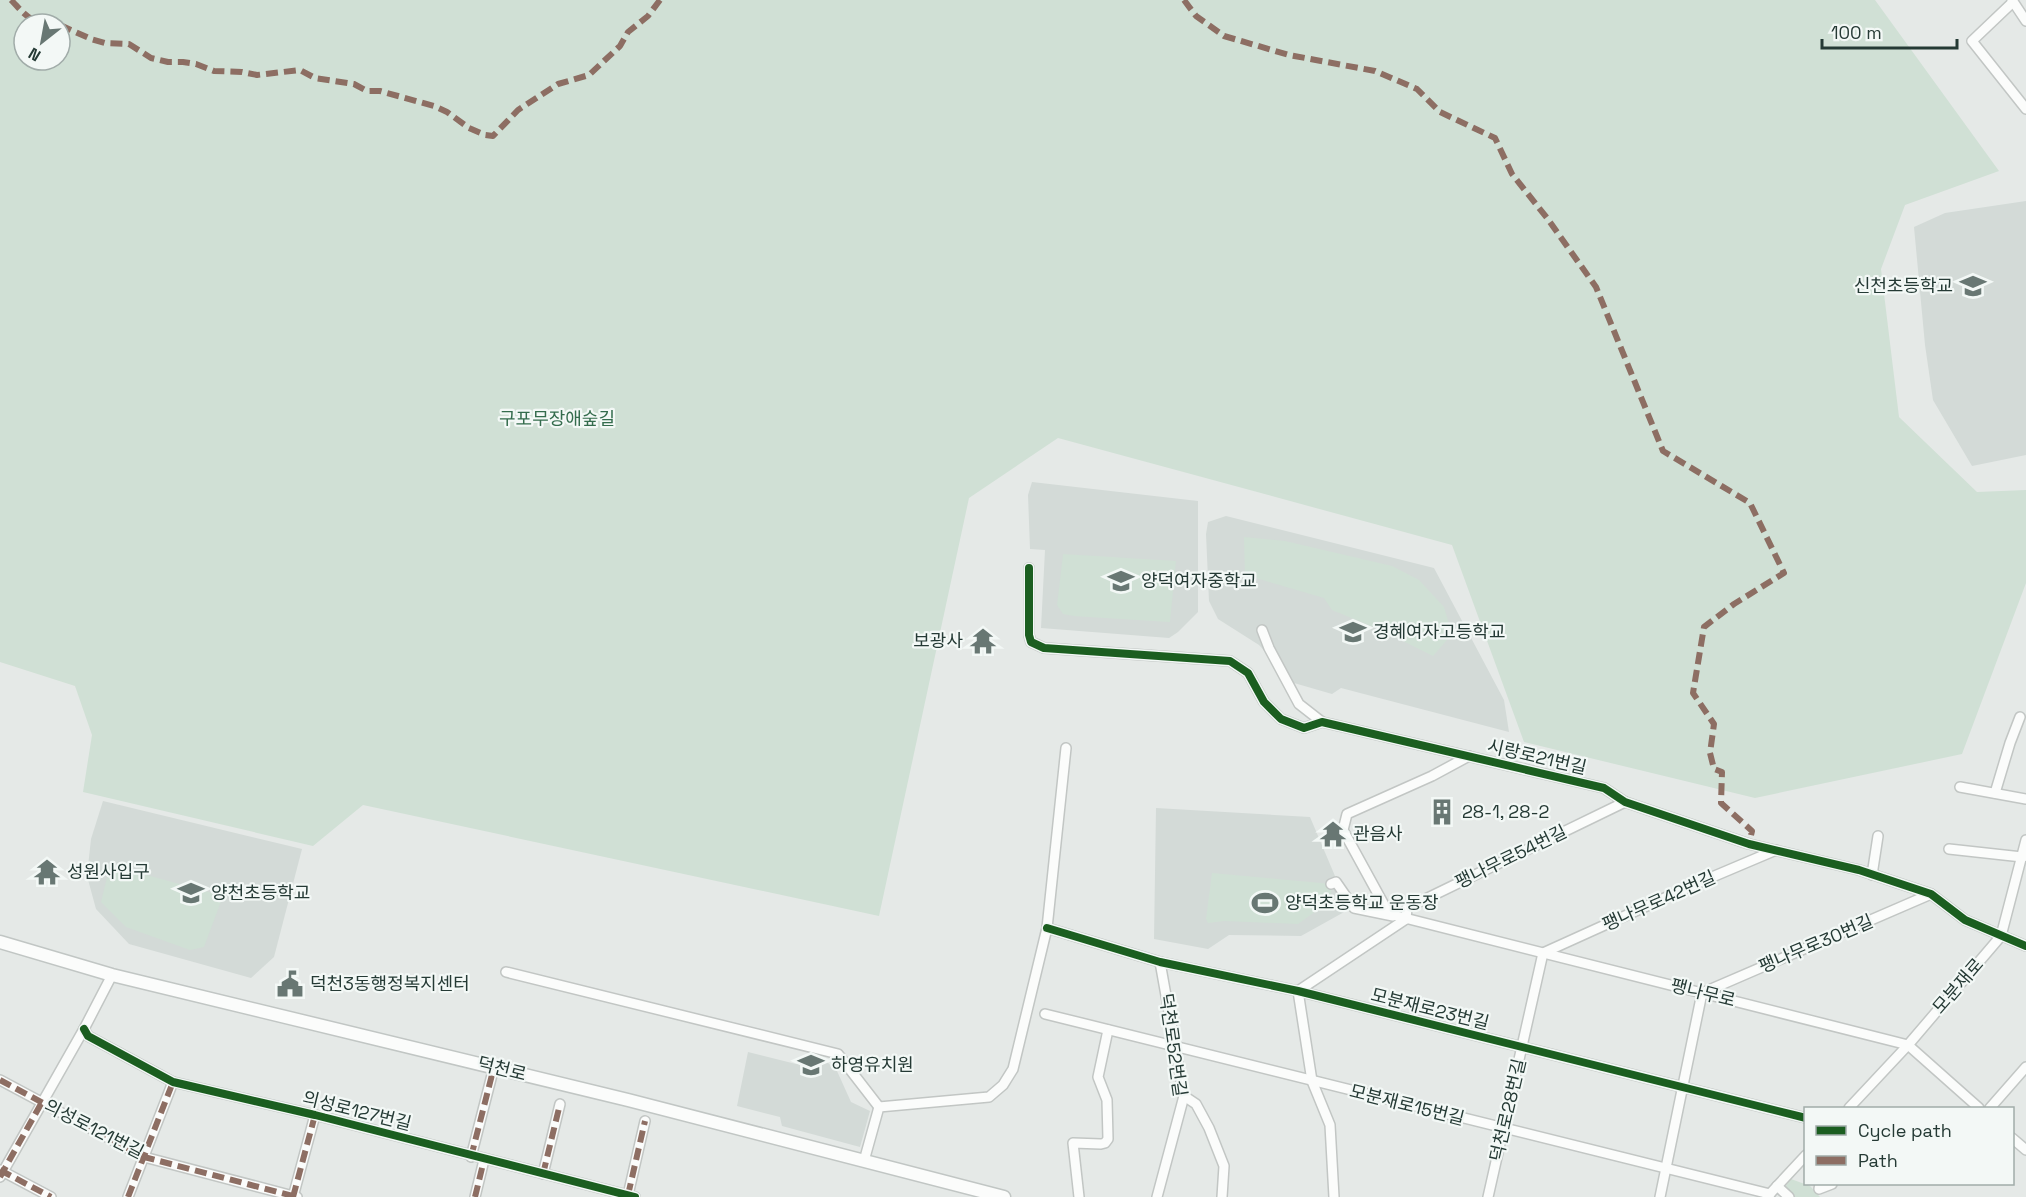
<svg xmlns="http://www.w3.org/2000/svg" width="2026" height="1197" font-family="'Space Grotesk','Noto Sans KR',sans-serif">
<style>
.built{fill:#d3dad7}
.green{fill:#d0e0d5;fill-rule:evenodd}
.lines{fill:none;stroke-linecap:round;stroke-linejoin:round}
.minor-casing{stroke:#c2c6c4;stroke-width:12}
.secondary-casing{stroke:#c1c6c4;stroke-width:15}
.minor{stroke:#fbfcfb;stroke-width:9}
.secondary{stroke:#fbfcfb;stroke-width:12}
.quiet{stroke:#8d6e63;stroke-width:6;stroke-dasharray:12 6;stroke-linecap:butt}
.cycleway-casing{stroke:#f3f8f6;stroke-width:11}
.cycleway{stroke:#1b5e20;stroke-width:8}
.labels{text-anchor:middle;stroke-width:4.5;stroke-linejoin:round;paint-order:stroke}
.poi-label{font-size:18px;fill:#253a35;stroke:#f3f8f6;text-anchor:start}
.park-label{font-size:18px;fill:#346c4d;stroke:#f3f8f6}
.street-label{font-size:18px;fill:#253a35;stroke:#f3f8f6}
</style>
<rect width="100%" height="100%" fill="#e5e9e7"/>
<!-- built -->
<g class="built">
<path d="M2026 201V455L1972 466 1933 400 1925 345 1914 227 1945 213Z"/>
<path d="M1032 482 1198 501V612L1178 632 1169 638 1041 628 1045 550 1030 549 1028 495Z"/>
<path d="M1226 516 1434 568 1504 700 1509 732 1341 688 1332 694 1294 683 1259 645 1218 619 1209 601 1206 534 1208 522Z"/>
<path d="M103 801 302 849 274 957 251 978 129 944 96 909 87 876 91 839Z"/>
<path d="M1156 808 1310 817 1335 876 1346 911 1301 936 1229 935 1208 949 1154 939Z"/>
<path d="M748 1052 796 1064 827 1062 837 1071 851 1102 870 1111 860 1147 782 1126 780 1117 737 1106Z"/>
</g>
<!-- green -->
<g class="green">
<path d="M0 0H1875L1999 171 1905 205 1881 269 1899 417 1977 492 2026 490V583L1962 754 1755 798 1524 742 1452 545 1058 438 969 498 879 916 363 805 313 846 83 792 92 735 75 686 0 662ZM24 24H60V60H24Z"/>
<path d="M1244 537 1285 541 1392 566 1419 580 1444 607 1452 634 1433 656 1381 630 1332 610 1324 598 1245 575Z"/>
<path d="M1063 554 1176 561 1170 622 1074 616 1063 614 1057 605Z"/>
<path d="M110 865 223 896 204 947 190 950 126 927 101 902Z"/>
<path d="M1212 873 1331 884V897L1322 898 1320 908 1298 924 1224 921 1208 923 1206 919Z"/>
<path d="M1791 1179 1810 1186 1820 1197H1784L1782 1191Z"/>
</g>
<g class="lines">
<!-- minor casing -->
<g class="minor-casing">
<g id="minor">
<path d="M2012 0 2026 21"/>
<path d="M2013 2 1972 41 2026 109"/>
<path d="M1029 568V635L1031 642 1044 648 1230 661 1248 673 1264 702 1281 719 1304 728 1322 722 1604 788 1625 802 1749 844 1859 870 1931 894 1965 920 2026 946"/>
<path d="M1262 630 1269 648 1299 704 1322 722"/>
<path d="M1469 756 1432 776 1347 814 1343 830 1389 914 1908 1045 1979 1108"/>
<path d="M1960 787 2026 799"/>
<path d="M1995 793 2010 743 2020 717"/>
<path d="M1949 849 2022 857 2026 856"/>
<path d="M1872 875 1878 836"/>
<path d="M1331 884 1336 882 1354 908 1393 916"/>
<path d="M1406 919 1407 908 1625 802"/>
<path d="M1047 928 1160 962 1298 991 1806 1118"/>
<path d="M506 972 838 1054 879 1107"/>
<path d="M1045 1014 1770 1194"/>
<path d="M84 1029 88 1036 173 1082 315 1115 635 1197"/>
<path d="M0 1080 144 1157 297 1197"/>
<path d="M1184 1096 1196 1104 1209 1128 1224 1166 1222 1197"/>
<path d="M1849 1108 1908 1045 2001 936 2026 840"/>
<path d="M1990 1108 2026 1067"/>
<path d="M2012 1138 2026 1150"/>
<path d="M471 1157 494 1067"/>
<path d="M864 1161 879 1107 989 1097 1003 1085 1013 1069 1047 928 1066 748"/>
<path d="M0 1170 51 1197"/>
<path d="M543 1174 560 1104"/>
<path d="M0 1177 84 1029 112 975"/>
<path d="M1820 1184 1819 1189 1832 1184"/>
<path d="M1777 1186 1789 1197"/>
<path d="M628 1195 645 1121"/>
<path d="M128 1197 173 1082"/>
<path d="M293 1197 315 1115"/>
<path d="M475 1197 484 1160"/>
<path d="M1079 1197 1073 1143 1101 1144 1105 1143 1108 1139 1107 1100 1098 1077 1108 1030"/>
<path d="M1157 1197 1184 1096 1160 962"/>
<path d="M1334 1197 1330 1125 1312 1081 1298 991 1406 919"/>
<path d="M1488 1197 1543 953 1691 886 1776 850"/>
<path d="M1660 1197 1702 993 1931 894"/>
<path d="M1767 1197 1806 1155"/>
</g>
</g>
<!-- secondary casing -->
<g class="secondary-casing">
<path id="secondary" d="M0 942 112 975 628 1100 1004 1197"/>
</g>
<!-- minor -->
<use href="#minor" class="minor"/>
<!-- secondary -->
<use href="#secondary" class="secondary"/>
<!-- quiet -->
<g class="quiet">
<path d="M11 0C21 10 27 19 42 24"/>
<path d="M1184 0 1196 16 1224 36 1289 55 1375 71 1417 89 1440 112 1495 138 1512 174 1547 218 1596 287 1663 451 1750 503 1784 573 1734 604 1704 627 1693 693 1714 724 1710 753 1714 769 1722 772 1721 803 1752 831 1749 844"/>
<path d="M60 25 91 39 105 43 129 44 151 58 168 62H183L196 64 214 71 242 72 257 75 300 70 315 78 354 84 367 91H380L434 106 447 112 469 128 485 135 493 136 518 110 558 84 589 75 620 46 628 32 648 16 660 0"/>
<path d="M0 1080 144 1157 297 1197"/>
<path d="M471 1157 494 1067"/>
<path d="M0 1170 51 1197"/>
<path d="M543 1174 560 1104"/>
<path d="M0 1177 42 1102"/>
<path d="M628 1195 645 1121"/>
<path d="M128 1197 173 1082"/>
<path d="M293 1197 315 1115"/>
<path d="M475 1197 484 1160"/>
</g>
<!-- cycleway casing -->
<g class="cycleway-casing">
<g id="cycleway">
<path d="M1029 568V635L1031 642 1044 648 1230 661 1248 673 1264 702 1281 719 1304 728 1322 722 1604 788 1625 802 1749 844 1859 870 1931 894 1965 920 2026 946"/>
<path d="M1047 928 1160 962 1298 991 1806 1118"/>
<path d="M84 1029 88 1036 173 1082 315 1115 635 1197"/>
</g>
</g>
<!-- cycleway -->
<use href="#cycleway" class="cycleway"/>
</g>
<!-- icons -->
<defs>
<g id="school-bare" transform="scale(2.07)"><path d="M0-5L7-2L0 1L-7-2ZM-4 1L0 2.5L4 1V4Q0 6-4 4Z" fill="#687773" stroke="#f3f8f6" stroke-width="2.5" paint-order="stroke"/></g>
<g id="temple-bare" transform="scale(2.07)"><path d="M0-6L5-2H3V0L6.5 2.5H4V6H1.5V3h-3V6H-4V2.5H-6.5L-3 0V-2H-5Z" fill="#687773" stroke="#f3f8f6" stroke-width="2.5" paint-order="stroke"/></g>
<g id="building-bare" transform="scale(2.07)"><path d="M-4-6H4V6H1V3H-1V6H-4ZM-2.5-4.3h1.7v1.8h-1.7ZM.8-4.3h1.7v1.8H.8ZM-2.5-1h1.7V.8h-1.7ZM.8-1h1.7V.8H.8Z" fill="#687773" stroke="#f3f8f6" stroke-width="2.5" paint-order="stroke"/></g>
<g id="stadium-bare" transform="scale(2.07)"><path d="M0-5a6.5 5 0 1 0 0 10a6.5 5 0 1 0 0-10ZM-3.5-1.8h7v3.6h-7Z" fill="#687773" stroke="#f3f8f6" stroke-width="2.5" paint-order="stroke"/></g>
<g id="civic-bare" transform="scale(2.07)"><path d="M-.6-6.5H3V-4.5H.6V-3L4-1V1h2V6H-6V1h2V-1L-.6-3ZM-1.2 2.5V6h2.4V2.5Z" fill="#687773" stroke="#f3f8f6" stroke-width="2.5" paint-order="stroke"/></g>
</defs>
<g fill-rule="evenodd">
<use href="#school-bare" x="1973" y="286"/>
<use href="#school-bare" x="1121" y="581"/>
<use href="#school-bare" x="1353" y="632"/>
<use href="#temple-bare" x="983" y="641"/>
<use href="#building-bare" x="1442" y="812"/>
<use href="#temple-bare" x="1333" y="834"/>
<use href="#temple-bare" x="47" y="872"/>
<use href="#school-bare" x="191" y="893"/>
<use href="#stadium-bare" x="1265" y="903"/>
<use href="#civic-bare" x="290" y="984"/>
<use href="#school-bare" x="811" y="1065"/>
</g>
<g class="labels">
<!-- poi labels -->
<g class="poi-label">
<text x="1953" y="292" text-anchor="end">신천초등학교</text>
<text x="1141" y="587">양덕여자중학교</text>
<text x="1373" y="638">경혜여자고등학교</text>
<text x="963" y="647" text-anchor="end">보광사</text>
<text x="1462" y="818">28-1, 28-2</text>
<text x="1353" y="840">관음사</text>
<text x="67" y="878">성원사입구</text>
<text x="211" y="899">양천초등학교</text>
<text x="1285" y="909">양덕초등학교 운동장</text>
<text x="310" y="990">덕천3동행정복지센터</text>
<text x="831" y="1071">하영유치원</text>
</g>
<!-- park labels -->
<g class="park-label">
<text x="557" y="425">구포무장애숲길</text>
</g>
<!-- street labels -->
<g class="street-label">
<text transform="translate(1537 757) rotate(13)" y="6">시랑로21번길</text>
<text transform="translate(1511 857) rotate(-26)" y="6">팽나무로54번길</text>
<text transform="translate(1659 901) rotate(-24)" y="6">팽나무로42번길</text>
<text transform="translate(1816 944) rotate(-23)" y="6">팽나무로30번길</text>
<text transform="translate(1958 986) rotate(-49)" y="6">모분재로</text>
<text transform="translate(1703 993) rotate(14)" y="6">팽나무로</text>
<text transform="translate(1430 1009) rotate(14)" y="6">모분재로23번길</text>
<text transform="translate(1173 1045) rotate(82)" y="6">덕천로52번길</text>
<text transform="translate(502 1069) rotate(14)" y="6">덕천로</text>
<text transform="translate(1407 1105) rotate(14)" y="6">모분재로15번길</text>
<text transform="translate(1508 1110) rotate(-77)" y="6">덕천로28번길</text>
<text transform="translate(357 1111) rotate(14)" y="6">의성로127번길</text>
<text transform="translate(94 1129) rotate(27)" y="6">의성로121번길</text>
</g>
</g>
<!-- legend -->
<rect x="1804" y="1107" width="210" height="78" fill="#f3f8f6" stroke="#a1aca9" stroke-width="1.5"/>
<rect x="1816" y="1126" width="30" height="9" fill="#1b5e20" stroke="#a1aca9" stroke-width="1.5"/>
<text x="1858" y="1137" font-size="18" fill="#253a35">Cycle path</text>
<rect x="1816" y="1156" width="30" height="9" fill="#8d6e63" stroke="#a1aca9" stroke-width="1.5"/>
<text x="1858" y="1167" font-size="18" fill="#253a35">Path</text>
<!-- north arrow -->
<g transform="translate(42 42) rotate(211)"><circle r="28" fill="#f3f8f6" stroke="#a1aca9" stroke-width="1.5"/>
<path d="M0-4.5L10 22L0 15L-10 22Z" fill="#687773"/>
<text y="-9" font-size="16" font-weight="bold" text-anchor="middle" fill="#253a35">N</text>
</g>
<!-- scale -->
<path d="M1822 39v9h135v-9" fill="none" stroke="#253a35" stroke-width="3"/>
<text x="1831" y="39" font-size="18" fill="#253a35" stroke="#f3f8f6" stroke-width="4.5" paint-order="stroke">100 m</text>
</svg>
